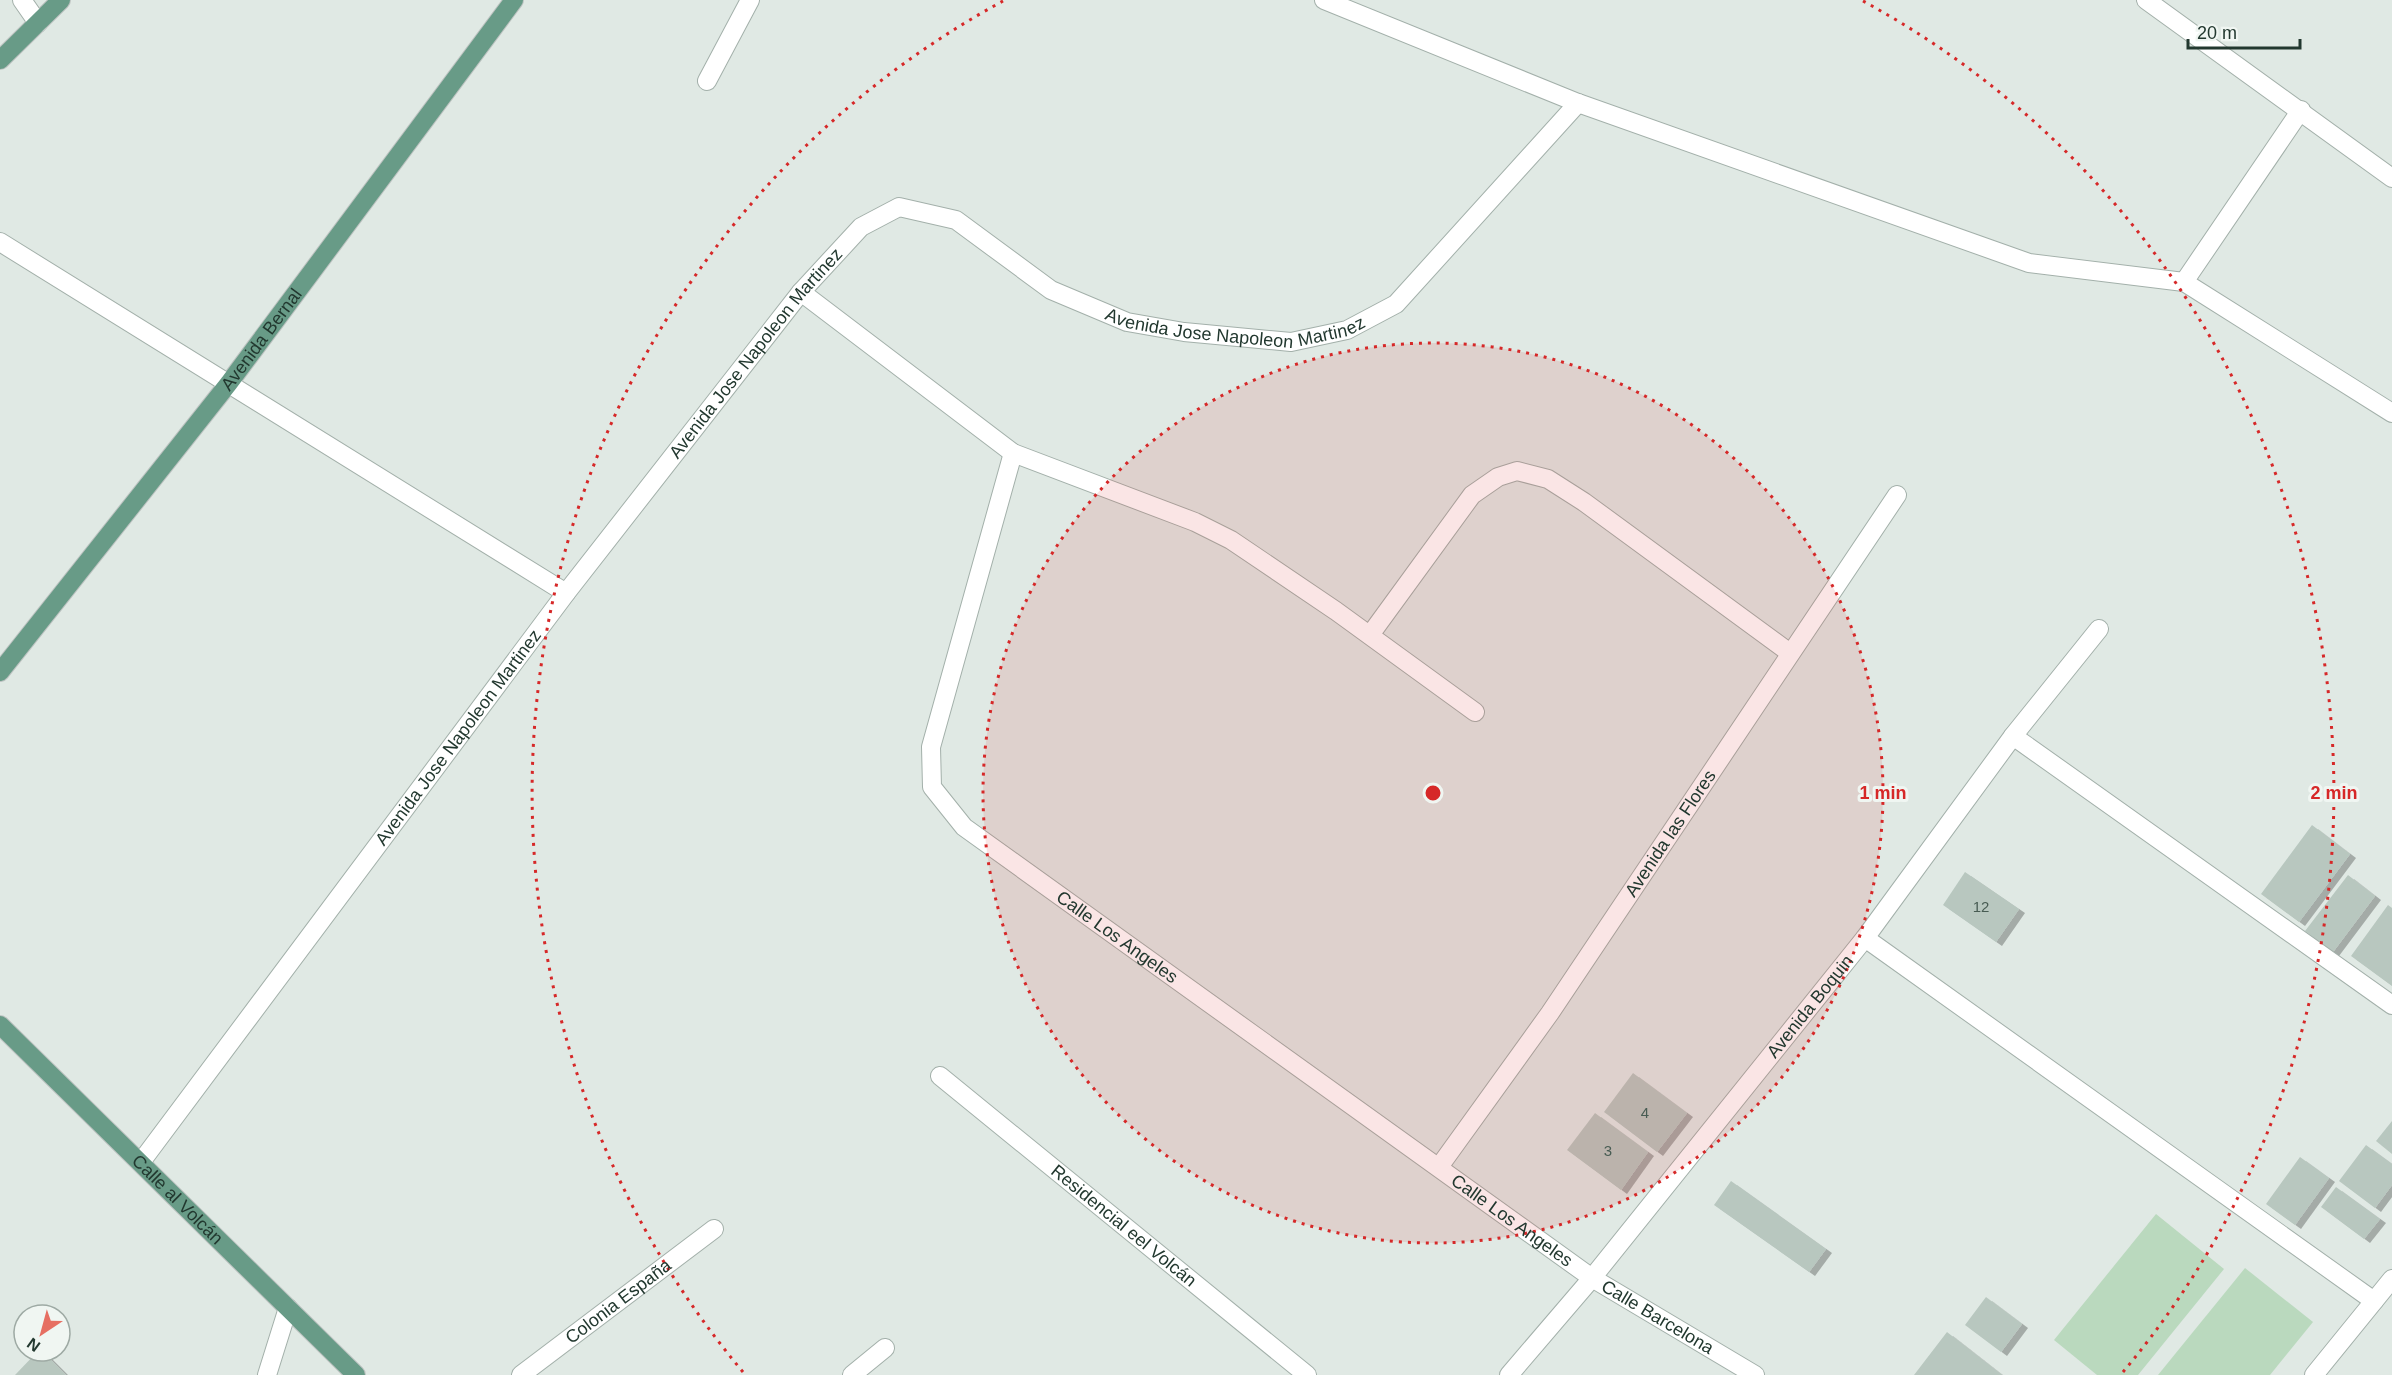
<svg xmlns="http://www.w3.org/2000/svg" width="2392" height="1375" font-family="Helvetica,sans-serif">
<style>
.green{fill:#bad9be}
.building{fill:#b8c7bf;filter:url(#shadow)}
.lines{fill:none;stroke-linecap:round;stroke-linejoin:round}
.minor-casing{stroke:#a3b0aa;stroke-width:20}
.major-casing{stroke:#bdc3c1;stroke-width:20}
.minor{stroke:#fff;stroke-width:18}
.major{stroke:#689b87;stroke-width:18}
.ring{fill:none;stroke:#d62828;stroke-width:3;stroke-dasharray:3 6}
.labels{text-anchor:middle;stroke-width:6;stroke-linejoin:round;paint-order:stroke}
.number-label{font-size:15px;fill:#485c53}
.street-label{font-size:18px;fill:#22382f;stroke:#f0f6f2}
.centre{fill:#d62828;stroke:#f0f6f2;stroke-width:3}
.ring-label{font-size:18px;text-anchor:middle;font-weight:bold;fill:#d62828;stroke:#f0f6f2;stroke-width:6;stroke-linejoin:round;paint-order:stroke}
</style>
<defs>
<filter id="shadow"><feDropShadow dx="6" dy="4" stdDeviation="0" flood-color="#0004"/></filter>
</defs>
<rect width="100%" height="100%" fill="#e0e9e4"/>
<!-- green -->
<g class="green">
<path d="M2156 1214 2224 1269 2138 1375H2097L2054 1340Z"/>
<path d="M2245 1268 2313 1322 2270 1375H2158Z"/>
</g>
<!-- building -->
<g class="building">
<path d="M2312 825 2350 854 2299 922 2261 894Z"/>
<path d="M1965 872 2019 909 1996 942 1943 905Z"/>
<path d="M2348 875 2375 896 2333 952 2305 931Z"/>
<path d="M2388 905 2392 908V986L2351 956Z"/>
<path d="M1633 1073 1687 1113 1657 1152 1604 1112Z"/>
<path d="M1595 1113 1648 1152 1621 1190 1567 1150Z"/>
<path d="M2392 1121V1154L2376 1141Z"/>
<path d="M2366 1145 2392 1164V1185L2375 1208 2339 1181Z"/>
<path d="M2300 1157 2329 1178 2295 1225 2266 1204Z"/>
<path d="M1731 1181 1826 1249 1809 1272 1714 1205Z"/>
<path d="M2336 1187 2380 1219 2364 1239 2321 1207Z"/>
<path d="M1986 1297 2022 1324 2001 1352 1965 1325Z"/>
<path d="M1947 1332 2002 1375H1914Z"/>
<path d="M38 1351H42L66 1375H15Z"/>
</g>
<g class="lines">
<!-- minor casing -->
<g class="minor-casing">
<g id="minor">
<path d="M22 0 38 23"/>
<path d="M1324 0 1578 103 2029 263 2184 282 2392 413"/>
<path d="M2146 0 2392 178"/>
<path d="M707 81 750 0"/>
<path d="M0 242 566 593"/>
<path d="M2184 282 2301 110"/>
<path d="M801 292 1013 453 1195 522 1231 540 1336 611 1475 712"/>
<path id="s1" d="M1013 453 931 747 932 787 964 827 1592 1278 1755 1375"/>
<path d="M1370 635 1472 495 1498 477 1517 471 1548 479 1584 502 1790 653"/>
<path d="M2013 736 2392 1005"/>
<path d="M1865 938 2374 1301"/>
<path id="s2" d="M940 1076 1307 1375"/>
<path id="s3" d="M141 1162 566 593 801 292 861 227 899 207 956 220 1051 290 1127 322 1184 332 1291 342 1347 330 1396 304 1578 103"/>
<path id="s4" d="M1439 1167 1550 1013 1897 495"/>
<path d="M267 1375 288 1308"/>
<path id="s5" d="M521 1375 714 1229"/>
<path d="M852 1375 885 1348"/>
<path id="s6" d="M1509 1375 1592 1278 1865 938 2013 736 2099 629"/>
<path d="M2314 1375 2392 1279"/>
</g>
</g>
<!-- major casing -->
<g class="major-casing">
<g id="major">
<path d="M0 60 61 0"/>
<path id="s7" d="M0 672 229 383 514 0"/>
<path id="s8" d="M0 1025 356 1375"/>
</g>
</g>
<!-- minor -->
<use href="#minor" class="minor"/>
<!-- major -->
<use href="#major" class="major"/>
</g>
<!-- distance rings -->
<circle cx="1433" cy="793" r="450" fill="#d62828" fill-opacity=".12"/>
<g class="ring">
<circle cx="1433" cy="793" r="450"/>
<path d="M743 1372A901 901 0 0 1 1003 1M1863 1A901 901 0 0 1 2123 1372"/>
</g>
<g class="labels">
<!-- number labels -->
<g class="number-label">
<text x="1981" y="912">12</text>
<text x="1645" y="1118">4</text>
<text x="1608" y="1156">3</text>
</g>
<!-- street labels -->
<g class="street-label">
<text dy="6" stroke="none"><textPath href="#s3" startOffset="1592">Avenida Jose Napoleon Martinez</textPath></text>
<text dy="6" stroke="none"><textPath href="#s7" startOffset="423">Avenida Bernal</textPath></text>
<text dy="6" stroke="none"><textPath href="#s3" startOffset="1016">Avenida Jose Napoleon Martinez</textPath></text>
<text dy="6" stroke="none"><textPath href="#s3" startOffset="530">Avenida Jose Napoleon Martinez</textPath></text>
<text dy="6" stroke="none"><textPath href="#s4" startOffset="406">Avenida las Flores</textPath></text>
<text dy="6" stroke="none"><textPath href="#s1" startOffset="585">Calle Los Angeles</textPath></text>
<text dy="6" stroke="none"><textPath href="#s6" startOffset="476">Avenida Boquin</textPath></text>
<text dy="6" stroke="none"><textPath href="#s8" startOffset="249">Calle al Volcán</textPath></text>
<text dy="6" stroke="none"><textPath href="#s1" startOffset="1071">Calle Los Angeles</textPath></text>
<text dy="6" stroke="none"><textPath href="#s2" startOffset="237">Residencial eel Volcán</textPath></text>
<text dy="6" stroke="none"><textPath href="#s5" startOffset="122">Colonia España</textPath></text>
<text dy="6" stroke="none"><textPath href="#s1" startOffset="1246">Calle Barcelona</textPath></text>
</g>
</g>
<circle cx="1433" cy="793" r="9" class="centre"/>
<g class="ring-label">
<text x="1883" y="799">1 min</text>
<text x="2334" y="799">2 min</text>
</g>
<!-- north arrow -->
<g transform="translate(42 1333) rotate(216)"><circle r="28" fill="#f0f6f2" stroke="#9eaaa4" stroke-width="1.5"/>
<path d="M0-4.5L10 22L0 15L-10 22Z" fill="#e66f62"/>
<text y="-9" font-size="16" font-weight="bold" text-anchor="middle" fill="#22382f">N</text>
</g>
<!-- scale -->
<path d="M2188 39v9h112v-9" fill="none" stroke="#22382f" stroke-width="3"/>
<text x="2197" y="39" font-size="18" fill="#22382f" stroke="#f0f6f2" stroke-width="4.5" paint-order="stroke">20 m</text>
</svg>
